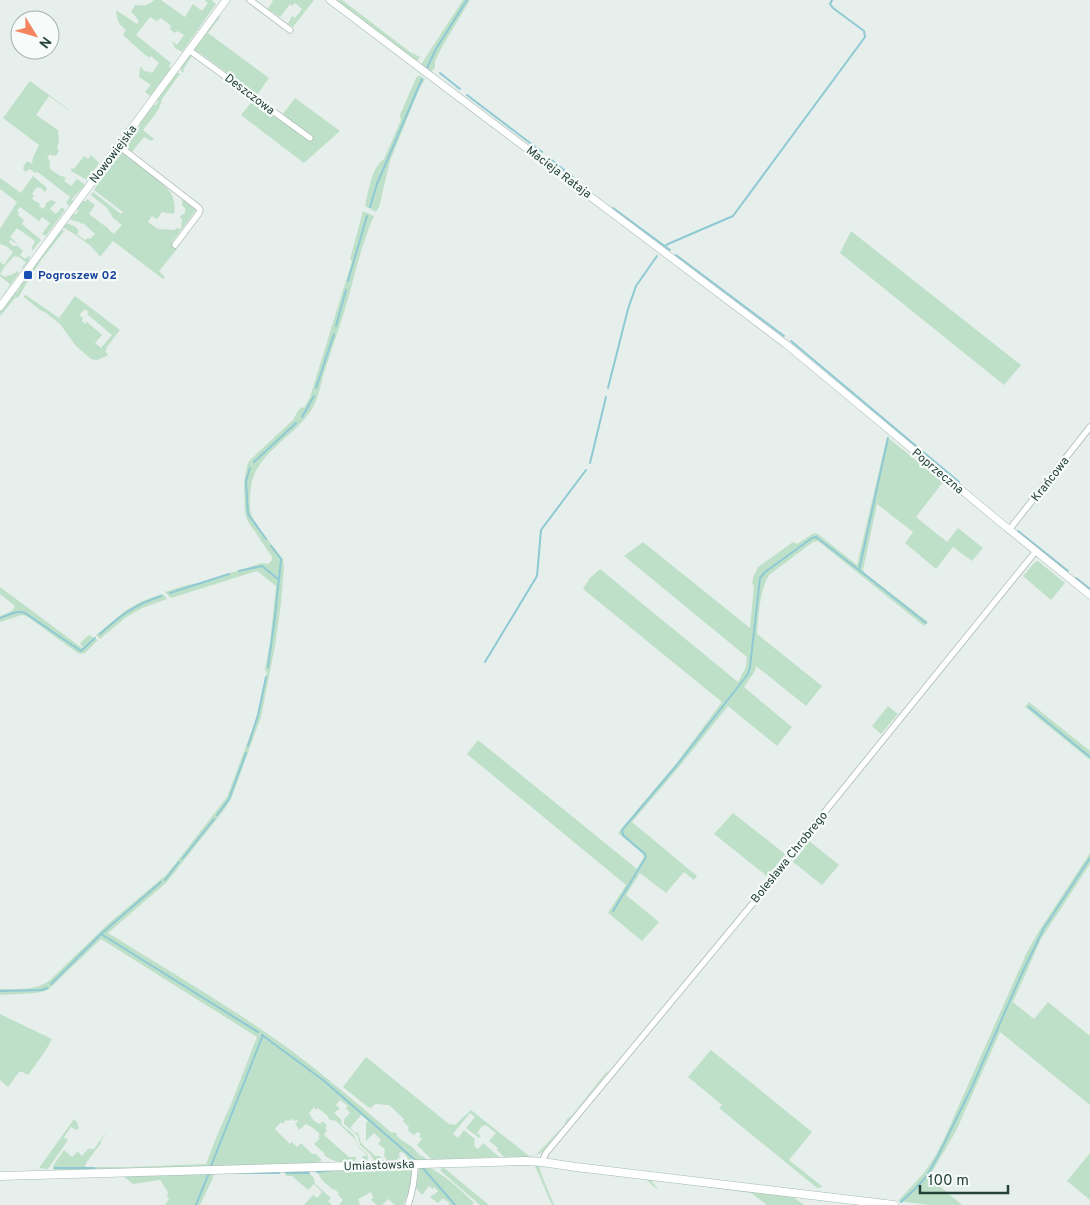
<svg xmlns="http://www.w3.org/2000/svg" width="1090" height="1205" font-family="Overpass,sans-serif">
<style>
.green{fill:#bfe0c8;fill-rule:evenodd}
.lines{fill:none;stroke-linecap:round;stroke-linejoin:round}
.stream{stroke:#8ec9d4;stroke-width:2}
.minor-casing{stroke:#a8b8b2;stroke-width:7}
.tertiary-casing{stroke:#a8b8b2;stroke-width:8}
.secondary-casing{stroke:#a4bbb3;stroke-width:9}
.minor{stroke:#fff;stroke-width:5.5}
.tertiary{stroke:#fff;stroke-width:7}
.secondary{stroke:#fff;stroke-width:8}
.transit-dot{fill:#1a4fb4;stroke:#f7fbf9;stroke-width:2}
.labels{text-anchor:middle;stroke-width:4.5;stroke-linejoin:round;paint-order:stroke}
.street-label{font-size:12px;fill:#24423a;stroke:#f7fbf9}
.transit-label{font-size:12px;font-weight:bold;fill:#164399;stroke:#f7fbf9;text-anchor:start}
</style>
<rect width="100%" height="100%" fill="#e6efeb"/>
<!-- green -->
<g class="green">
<path d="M154 0H161L185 17 193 4 202 11 208 3 205 0H213L212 1 216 4 182 52 175 48 172 41 177 45 184 35 177 31 175 33 170 29V28L171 26 161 18 157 21 150 17 136 35 171 63 169 66 171 68 150 96 145 92 151 85 139 77 140 68 142 66V69L146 72 147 71 152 73 159 63 151 56 150 58 144 54 123 35 126 30C118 24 117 20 116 10L137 24 139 22C137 18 135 15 131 12L135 5C143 6 148 6 154 0Z"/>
<path d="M272 0H314L293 27 288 24 292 16 295 18 302 9 295 3 292 6 290 4 280 17 268 9 273 1Z"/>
<path d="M335 0H342L410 52 420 57 418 60 415 61Z"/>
<path d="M463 0H470L442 47 435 61V68L431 72 422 65V63Z"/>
<path d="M218 16 220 17 208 33 269 78 257 95 200 53 192 56 183 70 185 73 181 71V67L199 41 203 39 202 36Z"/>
<path d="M176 73H179L181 76 179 75 162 99C161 110 149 121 143 130L154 139 151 141 144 137 131 153 124 147 123 145 131 134 137 130 139 128 140 123 153 105H156L158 102 157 99Z"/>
<path d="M419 75 425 79 419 89 390 161 379 207 376 212 365 206C368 193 372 166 384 159L401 120 400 115 416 78Z"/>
<path d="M30 81 68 109V110L49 96 36 115 58 130 59 140 57 148 59 151 56 156 54 155 53 156 50 154 47 158 50 160C48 172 52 169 60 176H62L66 178 64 181 71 186 77 179 85 185 72 199 73 201 69 206 66 203 70 197 39 173 37 172 35 173 30 169 25 172 23 168 26 162H29L32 164 33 157 39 145 3 118Z"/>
<path d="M295 98 340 131 304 163 241 115 253 100 279 119Z"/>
<path d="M118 153H124L161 181V183C172 191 176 200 174 214L162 212 157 219 152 216 148 222 158 229 175 230 176 228 181 229 182 218H180V216L185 213V208L182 205V199L196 210 172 242 177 249 159 271 165 277 163 279 113 241 100 257C94 246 75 234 64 228V225L66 223 74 226 78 229 77 230 79 231 77 234 85 240 88 238 90 239 95 234 83 223 81 224C78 220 74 222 70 219L73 214H76L78 211 77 209 83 201H86L87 199 95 205 89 214 109 229V230L114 234 122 225 113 218 107 208 91 195 93 192 121 214 123 212 94 190 96 187 95 185Z"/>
<path d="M91 155 99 163 87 180 71 171V169L72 168 74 169 84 156 88 159Z"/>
<path d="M33 176 47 188 45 192 40 187 39 188 37 187 32 194 34 196 32 199 40 204 39 206 43 209 46 206 45 204 51 200 56 202 50 209 56 214 62 207 65 210 46 236 42 234 50 223 42 217 39 221 20 207 17 211 19 213 18 215 24 220 22 224 41 240 32 251V247L35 241 17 228 10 237 19 245 10 240 9 242 13 246H18L23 251 20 255 25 259 30 255 29 260 23 268 20 267H22L26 262 19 257 14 256 5 266 0 274 5 277 9 275 10 276 13 273 14 274 17 271 19 273 0 299 10 284 0 276V262L4 265 13 252 6 246 0 244V229L17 202 0 189V178L21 193Z"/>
<path d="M363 211 374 216C363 240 357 266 350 292 343 317 334 342 326 367 321 380 320 395 313 407 297 436 257 451 251 486 250 494 249 505 251 513 253 523 276 549 283 559L284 566 281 603 275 646 263 707 261 717 231 799 224 810 166 883 108 933C169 971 231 1007 288 1048 324 1075 358 1104 392 1133L394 1132 397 1134V1136C401 1140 406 1143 411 1146 416 1150 418 1155 424 1157L426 1159 425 1161H410L404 1153 401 1152 399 1153 400 1158H398L397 1160H387L384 1156 385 1149 378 1144 381 1140 374 1133 366 1141V1123L368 1121 361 1115 350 1128 356 1133 358 1132 361 1143 375 1156H381L380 1160H374L370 1154 360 1145 358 1136 344 1124V1120L345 1118 350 1113 346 1108 348 1106 340 1100 336 1105 340 1109 336 1111 334 1113 341 1119 342 1125 354 1135 358 1146 368 1155V1156L367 1161 364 1160 362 1156H367V1155L358 1147 355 1139 336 1121 328 1119 329 1117 318 1108 316 1110 314 1107 309 1113 314 1121 320 1124 323 1121 327 1126 325 1128 327 1130 324 1135 349 1157H356L355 1161C343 1163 334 1163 324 1155L325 1154 314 1144 320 1138 318 1137 320 1134 313 1128 306 1124 299 1130 295 1123 298 1122 297 1120 294 1121 292 1119 288 1121 286 1120 283 1124 281 1122 275 1129 290 1144 292 1142 297 1147 301 1143 312 1154H316L321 1159V1161L316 1163 55 1171 53 1169V1166L64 1150 72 1157 78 1151V1152L82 1156 88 1149H94L107 1131 101 1141V1143L86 1163 85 1166 86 1167H130L206 1164 218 1133 231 1104 257 1037 101 939 48 990 36 993 0 995V989C17 989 36 991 50 980L109 923 166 875 179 859 227 797 258 714 267 672 265 670 270 642 276 586 257 571 171 598 165 592 187 585 199 583 246 568 262 563 268 564 272 560V557L247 520 245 512 244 483 247 466 249 461 293 420 298 411 302 407 304 408 310 397 352 261 350 259Z"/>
<path d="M65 230 42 259 29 279 18 298 16 297 0 316V311L14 292H17L20 288 19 286 21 282 23 283 34 268 33 267 60 231Z"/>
<path d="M851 231 1021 365 1004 385 840 253Z"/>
<path d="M24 295 27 296 59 318 75 296 120 330 106 348 107 349 105 352 108 354 107 356 97 360 91 359 76 346 60 324 45 312 40 310 24 297ZM85 309 89 312 87 314 112 335 101 348 95 343 102 335 87 322 85 324 82 321 83 318 79 315Z"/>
<path d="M887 437 943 482 916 517 947 542 958 528 983 548 972 561 953 547 936 569 905 543 913 532 877 504 863 570 865 573 928 622 924 626 818 541 813 542 769 575C759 592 759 614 757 634L822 686 806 706 756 666 755 671 744 687 792 727 777 746 728 706 679 767 632 822 697 876 694 880 684 872 666 893 640 873 626 895 659 922 642 941 608 913 626 885 467 754 478 740 637 869 644 857 643 854 618 833 675 765 722 702 583 589 590 578 600 569 738 682 746 667 747 657 624 556 643 542 750 628 754 586 752 583 754 575 758 567 793 542 797 544 814 533 818 534 857 565Z"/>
<path d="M1038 561 1065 583 1051 600 1023 576 1035 562Z"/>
<path d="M0 587 82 648H83L80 643 89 635 98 640 85 653 79 654 28 617 22 615 0 622V616L12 611 15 606 0 594Z"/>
<path d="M162 594 165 596 167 599 142 608 125 618 100 639 96 635 125 611 140 602Z"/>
<path d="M1029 702 1090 751V760L1025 707Z"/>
<path d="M888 706 898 714 881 734 872 726Z"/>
<path d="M733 813 785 854 768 877 714 834Z"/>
<path d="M809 841 839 865 822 885 793 862Z"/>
<path d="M1090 853V864L1041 939 1013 1002 1034 1019 1048 1002 1090 1036V1105L1000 1032 956 1131 929 1177 962 1205H930L898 1201 923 1174 934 1158 944 1139 1027 952 1039 931Z"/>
<path d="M0 1014 52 1039 46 1050 28 1075 23 1072H19L8 1087 0 1080Z"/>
<path d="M711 1050 812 1132 789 1160 823 1187 817 1188 719 1108 722 1105 688 1077Z"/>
<path d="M366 1057 449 1124 455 1125 471 1110 529 1156 536 1155 564 1125 567 1119 572 1115 607 1071 608 1072 541 1153C530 1159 518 1157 505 1158L497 1150 498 1148 489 1141 496 1133 486 1125 484 1126 483 1125 477 1133 481 1136 479 1138 466 1128 475 1117 470 1113 453 1134 458 1138 464 1130 475 1139 474 1142 475 1143 474 1146 478 1149 483 1143 497 1155 499 1157 432 1160 417 1145 422 1139 419 1136 421 1134 418 1132 414 1135 408 1131 409 1130 408 1128 409 1127 403 1121 404 1119 389 1105 375 1104 371 1108 368 1107 343 1087Z"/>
<path d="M74 1119 77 1122 79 1128 76 1130 71 1127 64 1137 68 1140 48 1169 39 1168Z"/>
<path d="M1090 1153V1200L1067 1181Z"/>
<path d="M533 1164 792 1196 804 1205H767L751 1193 653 1180 652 1182 658 1189 654 1187 646 1179 583 1172 582 1173 578 1170 539 1166 542 1176 554 1205H552L535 1166H460Z"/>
<path d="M426 1166C444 1174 460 1189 474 1203L472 1205H448L450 1203 448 1202 444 1199H442L438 1203 430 1197 433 1194 434 1195 438 1191 434 1187 433 1189 429 1186 422 1195 416 1188 419 1169 421 1167Z"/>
<path d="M443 1167 489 1205H480L443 1173 440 1170Z"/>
<path d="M409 1168C416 1177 408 1195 403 1205H395L388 1199 382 1205H377L371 1200 373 1197 371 1192 358 1199 360 1205H339L343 1200 338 1195 339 1193 334 1189 333 1190C327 1184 318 1179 318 1170Z"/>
<path d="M286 1171H307L314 1178 315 1184 331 1198 328 1201 332 1205H304L313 1195 317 1198 322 1192 314 1184 308 1190 292 1176H286Z"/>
<path d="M214 1172 213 1178 200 1205H165L169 1199 167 1196 168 1192 160 1180 133 1184 123 1176Z"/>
</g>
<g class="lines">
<!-- stream -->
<g class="stream">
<path d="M427 68 436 49 467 0"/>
<path d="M440 73 460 89"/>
<path d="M467 95 542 152"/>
<path d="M549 158 573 177"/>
<path d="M370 207 377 184 422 79"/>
<path d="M613 208 670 250"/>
<path d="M665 246 668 244 733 216 865 37 864 31 833 8 830 4 832 0"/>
<path d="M676 255 784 336"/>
<path d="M348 281 367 216"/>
<path d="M336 326 346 290"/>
<path d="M791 341 959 482"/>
<path d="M316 388 334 334"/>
<path d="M608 388 628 309 636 286 657 256"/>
<path d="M302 417 314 396"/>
<path d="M254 462 296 423"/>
<path d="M590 463 606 397"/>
<path d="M250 468 246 481 248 514 266 539"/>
<path d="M1018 531 1068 571"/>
<path d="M859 570 926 623"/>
<path d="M239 571 262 566 278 579"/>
<path d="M1076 578 1090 589"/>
<path d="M170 593 229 574"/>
<path d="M0 618C9 615 16 610 25 613L81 651 95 638"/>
<path d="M100 634C120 616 134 605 161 596"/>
<path d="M485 662 537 576 541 530 586 470"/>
<path d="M268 667 275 617 281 559 271 546"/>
<path d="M1029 707 1090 757"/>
<path d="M248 746 258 715 266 677"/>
<path d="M217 815 229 799 246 753"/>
<path d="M182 859 214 819"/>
<path d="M165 880 179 862"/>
<path d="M613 911 646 857 645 854 623 835 622 830 677 765 748 674 750 667 760 578 765 572 812 538 816 537 859 570 888 438"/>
<path d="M101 934 258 1032"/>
<path d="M51 984 101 934 161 882"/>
<path d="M0 991 42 990 47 988"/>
<path d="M262 1035 323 1080 414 1159"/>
<path d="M211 1166 263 1035"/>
<path d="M422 1167 455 1205"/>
<path d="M55 1168H94"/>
<path d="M343 1170 402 1168"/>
<path d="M317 1172 333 1170"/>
<path d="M230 1173H279"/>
<path d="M286 1173H309"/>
<path d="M901 1202 916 1188 926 1177 938 1156 971 1089 1023 971 1044 928 1090 858"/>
<path d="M196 1205 209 1173"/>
</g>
<!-- minor casing -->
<g class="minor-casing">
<g id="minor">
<path d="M250 0 290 30"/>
<path d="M189 50 310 138"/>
<path d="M119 146 199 208 200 210 199 213 175 245"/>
<path d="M1009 530 1090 427"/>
<path d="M542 1162 546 1153 768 885 806 835 1036 551"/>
<path d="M408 1205C413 1191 415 1178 415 1163"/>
</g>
</g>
<!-- tertiary casing -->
<g class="tertiary-casing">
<g id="tertiary">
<path d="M330 0 787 345 1000 522 1090 595"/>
<path d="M0 307 226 0"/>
</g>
</g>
<!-- secondary casing -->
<g class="secondary-casing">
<path id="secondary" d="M0 1176 524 1161 542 1162 576 1167 894 1205"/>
</g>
<!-- minor -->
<use href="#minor" class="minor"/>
<!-- tertiary -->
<use href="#tertiary" class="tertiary"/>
<!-- secondary -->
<use href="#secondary" class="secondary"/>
</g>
<!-- markers -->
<rect class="transit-dot" x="23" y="270" width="10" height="10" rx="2.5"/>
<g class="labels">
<!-- street labels -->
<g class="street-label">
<text transform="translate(250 94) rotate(37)" y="4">Deszczowa</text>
<text transform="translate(113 154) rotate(-53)" y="4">Nowowiejska</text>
<text transform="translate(559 172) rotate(37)" y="4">Macieja Rataja</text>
<text transform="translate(938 471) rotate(40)" y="4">Poprzeczna</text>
<text transform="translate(1050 479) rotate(-52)" y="4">Krańcowa</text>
<text transform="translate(789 857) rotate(-51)" y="4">Bolesława Chrobrego</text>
<text transform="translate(379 1165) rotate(-2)" y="4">Umiastowska</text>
</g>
<!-- transit labels -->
<g class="transit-label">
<text x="38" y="279">Pogroszew 02</text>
</g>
</g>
<!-- north arrow -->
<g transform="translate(35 35) rotate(127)"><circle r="24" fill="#f7fbf9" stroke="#a3b1ad"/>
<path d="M0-4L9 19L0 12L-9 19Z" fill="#f4845f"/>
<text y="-8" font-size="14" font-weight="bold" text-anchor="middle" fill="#24423a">N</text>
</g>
<!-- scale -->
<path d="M920 1185v8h88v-8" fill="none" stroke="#24423a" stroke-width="2.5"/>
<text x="928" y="1185" font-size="15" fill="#24423a" stroke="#f7fbf9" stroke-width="4" paint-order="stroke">100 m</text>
</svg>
